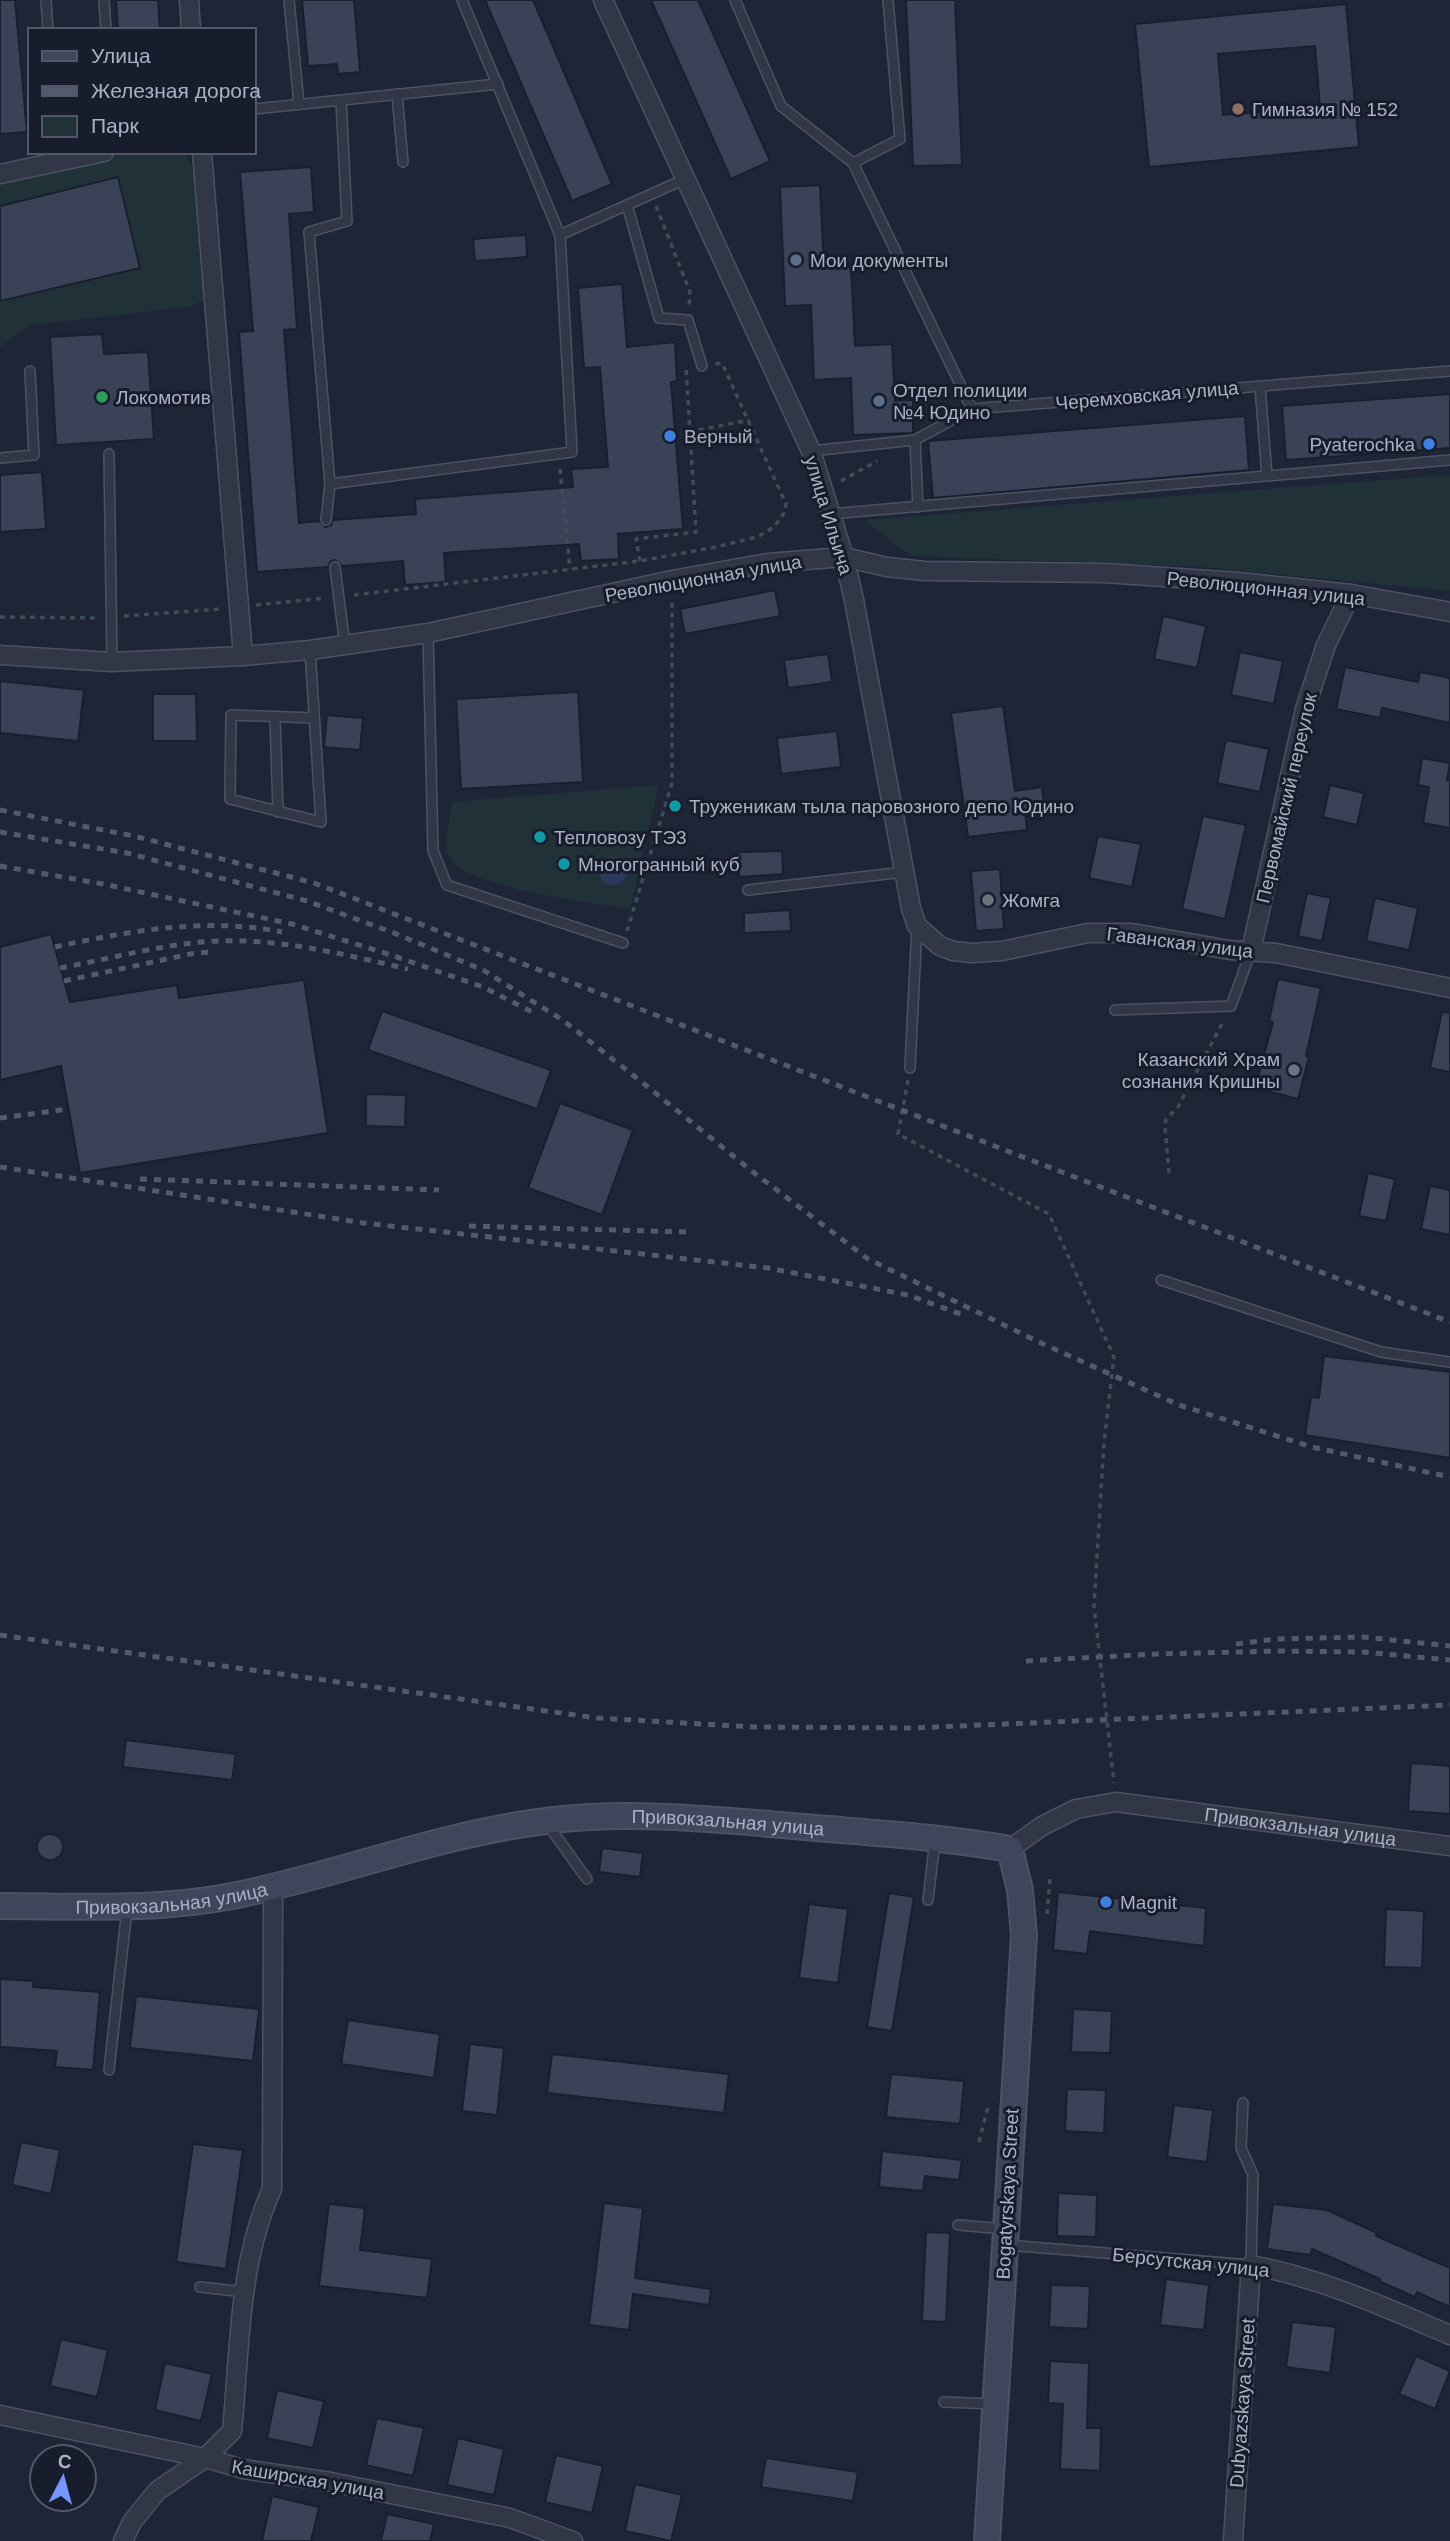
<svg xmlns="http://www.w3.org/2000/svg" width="1450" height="2541" font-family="Helvetica,sans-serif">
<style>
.green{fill:#203238}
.water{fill:#2d395c}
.building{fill:#3a4258;stroke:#191f2e;stroke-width:2;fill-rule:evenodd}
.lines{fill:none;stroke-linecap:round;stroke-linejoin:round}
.service-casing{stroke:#4c5263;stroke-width:12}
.minor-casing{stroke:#4c5263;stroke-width:21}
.secondary-casing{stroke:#4c5263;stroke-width:28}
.path{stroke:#3d4f56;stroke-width:3.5;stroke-dasharray:5 5;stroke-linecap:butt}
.service{stroke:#323748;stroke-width:9}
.minor{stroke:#323748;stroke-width:18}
.secondary{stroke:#3f455b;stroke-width:24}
.rail{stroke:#535a6f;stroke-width:5;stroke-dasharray:7 7;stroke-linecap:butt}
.education-dot{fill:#8d6e63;stroke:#171d2c;stroke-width:2.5}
.service-dot{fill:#5c6f8a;stroke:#171d2c;stroke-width:2.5}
.leisure-dot{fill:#2e9e5b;stroke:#171d2c;stroke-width:2.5}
.shop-dot{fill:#3f7fe0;stroke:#171d2c;stroke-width:2.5}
.culture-dot{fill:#0f9aa8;stroke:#171d2c;stroke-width:2.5}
.worship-dot{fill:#6b7280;stroke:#171d2c;stroke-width:2.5}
.labels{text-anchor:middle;stroke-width:6;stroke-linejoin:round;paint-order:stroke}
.poi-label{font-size:19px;fill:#abb1c5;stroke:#171d2c;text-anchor:start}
.street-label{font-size:19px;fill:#abb1c5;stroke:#171d2c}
</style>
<rect width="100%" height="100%" fill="#1e2537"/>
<!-- green -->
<g class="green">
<path d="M104 152H184C206 183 202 248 205 287L203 301 188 307 31 325 0 347V174Z"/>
<path d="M1450 475V591L1203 567 911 556 864 520Z"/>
<path d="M659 785 630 909C594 902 463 889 448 855 444 845 450 814 452 802Z"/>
</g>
<!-- water -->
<circle class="water" cx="613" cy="871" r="14"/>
<!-- building -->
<g class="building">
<path d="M0 0H15L27 132 0 134Z"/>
<path d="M116 0H158L160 30H118Z"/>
<path d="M302 0H354L360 72 338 74 337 64 308 66Z"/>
<path d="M485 0H533L612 184 572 201Z"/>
<path d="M651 0H698L770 161 731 179Z"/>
<path d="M906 0H955L962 165 913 166Z"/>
<path d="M1346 4 1359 147 1149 167 1135 24ZM1315 46 1320 107 1223 115 1218 54Z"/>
<path d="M311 167 314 212 289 214 297 329 284 330 299 523 319 521 326 527 331 525 333 520 416 514 415 499 573 487 571 469 608 467 600 367 584 368 578 288 622 284 627 347 675 342 677 381 671 382 683 529 618 534 619 559 581 561 579 544 444 553 446 582 405 585 403 561 342 566 335 560 330 562 328 567 257 572 239 332 253 331 240 172Z"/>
<path d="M118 177 140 268 0 301V206Z"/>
<path d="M820 185 824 268 851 267 855 346 892 344 895 401 913 400V433L853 435 851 378 814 380 811 305 785 306 780 187Z"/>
<path d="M526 235 527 257 475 261 473 239Z"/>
<path d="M102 334 104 354 148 352 154 439 56 445 50 337Z"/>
<path d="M1450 394V448L1286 460 1282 406Z"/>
<path d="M1245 416 1249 470 933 498 928 441Z"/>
<path d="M42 472 46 529 0 532V475Z"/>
<path d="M775 590 780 616 685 634 680 609Z"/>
<path d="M1163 616 1206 626 1197 668 1154 659Z"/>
<path d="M1240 652 1283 661 1274 704 1231 695Z"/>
<path d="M828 654 832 682 788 688 784 660Z"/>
<path d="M1345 667 1418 682 1420 672 1450 678V723L1382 708 1380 718 1336 709Z"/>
<path d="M0 681 84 690 78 741 0 733Z"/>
<path d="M578 692 583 782 461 789 456 699Z"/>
<path d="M153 694H196L197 741H153Z"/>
<path d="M1003 706 1015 791 1042 787 1044 807 1025 810 1027 830 968 837 951 713Z"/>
<path d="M327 715 363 718 360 750 324 747Z"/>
<path d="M837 731 841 767 781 774 777 738Z"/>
<path d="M1226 740 1269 749 1260 792 1217 783Z"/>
<path d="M1422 758 1450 763 1447 780H1450V828L1423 823 1429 787 1418 785Z"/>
<path d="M1330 785 1364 793 1357 825 1323 817Z"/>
<path d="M1203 816 1246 825 1225 919 1182 909Z"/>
<path d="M1098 836 1141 844 1132 887 1089 878Z"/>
<path d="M782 851 783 874 739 877 737 852Z"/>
<path d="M1000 869 1004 929 976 931 971 871Z"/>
<path d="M1307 893 1331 898 1322 941 1298 936Z"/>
<path d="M1375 898 1418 908 1409 950 1366 941Z"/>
<path d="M790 910 791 931 744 933V913Z"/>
<path d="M51 934 70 1002 177 985 179 998 304 980 328 1133 80 1173 61 1066 0 1080V947Z"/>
<path d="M1278 979 1321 988 1306 1056 1309 1057 1298 1099 1255 1088 1273 1022 1269 1021Z"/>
<path d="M382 1011 551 1070 537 1109 368 1050Z"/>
<path d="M1442 1012 1450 1013V1072L1430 1068Z"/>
<path d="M366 1094 406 1095 405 1127 366 1126Z"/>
<path d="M560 1103 633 1130 602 1215 528 1188Z"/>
<path d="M1368 1173 1395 1179 1386 1221 1359 1216Z"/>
<path d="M1430 1186 1450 1190V1235L1421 1229Z"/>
<path d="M1324 1356 1450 1372V1458L1305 1435 1311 1397 1319 1398Z"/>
<path d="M126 1740 236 1754 232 1780 123 1767Z"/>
<path d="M1411 1763 1450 1766V1814L1408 1811Z"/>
<circle cx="50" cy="1847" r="13"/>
<path d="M602 1848 643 1853 640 1877 599 1872Z"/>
<path d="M1058 1892 1206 1908 1204 1946 1090 1931 1087 1954 1053 1950Z"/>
<path d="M889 1893 914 1897 892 2031 867 2027Z"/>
<path d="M809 1904 848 1909 838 1983 799 1978Z"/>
<path d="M1386 1909 1424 1911 1422 1968 1384 1967Z"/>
<path d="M0 1979 34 1981 33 1987 100 1992 93 2070 55 2067 57 2051 0 2047Z"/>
<path d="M136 1996 259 2009 253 2061 130 2048Z"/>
<path d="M1073 2009 1112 2011 1110 2053 1071 2052Z"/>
<path d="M348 2020 440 2034 434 2078 341 2064Z"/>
<path d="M470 2044 504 2048 497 2115 462 2111Z"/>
<path d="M552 2054 729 2074 724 2113 547 2093Z"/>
<path d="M891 2074 964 2081 960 2124 886 2117Z"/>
<path d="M1067 2089 1106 2090 1104 2133 1065 2131Z"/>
<path d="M1174 2105 1213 2110 1207 2162 1167 2157Z"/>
<path d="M21 2142 60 2150 51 2194 12 2185Z"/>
<path d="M193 2144 243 2150 226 2269 176 2262Z"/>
<path d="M882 2151 962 2160 959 2180 925 2176 923 2191 879 2187Z"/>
<path d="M1058 2193 1097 2195 1096 2237 1057 2236Z"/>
<path d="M604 2203 643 2208 635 2278 711 2289 709 2305 633 2294 629 2330 589 2325Z"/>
<path d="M329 2204 365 2208 360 2250 432 2259 427 2298 319 2286Z"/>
<path d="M1273 2204 1327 2210 1377 2233 1376 2236 1450 2268V2307L1417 2292 1415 2297 1379 2281 1380 2279 1312 2249 1311 2255 1267 2249Z"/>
<path d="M926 2232 950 2233 946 2322 922 2321Z"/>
<path d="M1166 2279 1209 2285 1204 2330 1160 2325Z"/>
<path d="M1051 2285 1090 2286 1088 2329 1049 2327Z"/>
<path d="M1292 2322 1336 2327 1330 2373 1286 2367Z"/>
<path d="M61 2339 108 2350 97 2397 50 2386Z"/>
<path d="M1416 2356 1450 2371 1435 2409 1399 2394Z"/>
<path d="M1050 2361 1089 2363 1087 2428H1101L1100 2471 1060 2469 1063 2404 1048 2403Z"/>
<path d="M165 2363 212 2374 201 2421 155 2410Z"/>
<path d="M277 2390 324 2401 313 2448 267 2438Z"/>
<path d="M377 2418 424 2428 413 2476 366 2465Z"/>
<path d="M458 2438 504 2449 494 2495 447 2485Z"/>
<path d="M556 2455 603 2466 592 2513 545 2502Z"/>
<path d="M766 2458 858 2472 853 2501 761 2487Z"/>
<path d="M635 2484 682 2495 671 2541 625 2531Z"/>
<path d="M272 2496 319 2507 311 2541H262Z"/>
<path d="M387 2514 434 2524 430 2541H381Z"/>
</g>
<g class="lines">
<!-- service casing -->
<g class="service-casing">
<g id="service">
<path d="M46 0 48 30"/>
<path d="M104 0 106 30"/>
<path d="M289 0 299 104"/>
<path d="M462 0 560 235 685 179"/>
<path d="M735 0 781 106 853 163 972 409"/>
<path d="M397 94 403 162"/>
<path d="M341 100 347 221 309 232 330 484 572 452 560 235"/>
<path d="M254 109 498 84"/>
<path d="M853 163 900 139 888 0"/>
<path d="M627 205 659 318 688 320 702 366"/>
<path d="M1260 386 1267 476"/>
<path d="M915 440 918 507"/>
<path d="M811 451 915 440 972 409 1450 371"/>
<path d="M109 454 112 662"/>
<path d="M0 458 34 455 30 371"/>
<path d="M830 514 1450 460"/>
<path d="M326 520 330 484"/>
<path d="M335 567 345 646"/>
<path d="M428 633 433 851 447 885 623 943"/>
<path d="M310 650 321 822 230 799 231 715 314 718"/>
<path d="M275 718 278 812"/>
<path d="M748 890 904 872"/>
<path d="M1115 1010 1231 1006 1251 951"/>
<path d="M910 1068 917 926"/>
<path d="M1161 1280 1381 1352 1450 1362"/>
<path d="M548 1825 587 1879"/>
<path d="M928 1900 935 1840"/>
<path d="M109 2070 127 1909"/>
<path d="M958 2225 1005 2229"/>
<path d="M1006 2245 1251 2265 1253 2175 1241 2148 1243 2103"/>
<path d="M200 2287 245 2292"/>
<path d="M944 2402 995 2404"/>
</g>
</g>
<!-- minor casing -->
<g class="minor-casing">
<g id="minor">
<path d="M189 0 191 30"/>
<path d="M603 0 811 451 844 557 854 600 911 908 917 926 940 946 953 951 972 953 1002 951 1088 933H1132L1230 950 1276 953 1450 988"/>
<path d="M202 152 243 656"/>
<path d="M0 174 104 152"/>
<path d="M0 655 112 662 243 656 310 650 428 633 672 580 768 563 844 557 887 567 925 571 1104 573 1238 582 1351 594 1450 612"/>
<path d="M1251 951 1305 709 1326 645 1351 594"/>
<path id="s1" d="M1010 1849 1042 1826 1076 1809 1116 1802 1450 1846"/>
<path d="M0 2415 205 2458 243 2469 331 2482 510 2518 573 2541"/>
<path d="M123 2541 132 2522 157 2491 205 2458 232 2431C240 2351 238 2263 272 2189L273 1886"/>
<path d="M1233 2541 1251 2265C1324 2279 1382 2306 1450 2335"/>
</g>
</g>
<!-- secondary casing -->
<g class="secondary-casing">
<g id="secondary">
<path id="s2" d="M0 1906C77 1906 156 1911 232 1896 338 1875 439 1834 546 1821 632 1810 719 1820 805 1827 874 1833 942 1837 1010 1849L1020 1890 1024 1935 987 2541"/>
</g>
</g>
<!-- path -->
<g class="path">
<path d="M656 206 690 292 689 307"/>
<path d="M689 432 749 420"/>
<path d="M560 469 570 569"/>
<path d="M841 481 877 461"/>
<path d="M640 561 636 539 696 532 686 367"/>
<path d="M354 595 640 561 716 547 757 537 774 527 784 513 786 504 722 363 715 364"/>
<path d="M256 605 325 598"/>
<path d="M124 616 221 609"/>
<path d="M0 617 99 618"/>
<path d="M627 931 672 783V599"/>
<path d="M908 1080 898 1134 1049 1214 1114 1357 1104 1442 1094 1606 1114 1783"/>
<path d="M1169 1173 1165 1127 1166 1119 1178 1107 1224 1020"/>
<path d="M1047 1914 1050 1878"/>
<path d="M979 2142 989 2103"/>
</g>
<!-- service -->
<use href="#service" class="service"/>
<!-- minor -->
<use href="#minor" class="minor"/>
<!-- secondary -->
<use href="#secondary" class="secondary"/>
<!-- rail -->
<g class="rail">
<path d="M0 810 134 836 314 883 1450 1322"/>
<path d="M0 832 127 853 307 901 394 933 483 970 564 1021 643 1083 753 1172 868 1259 1041 1343 1179 1405 1312 1447 1450 1477"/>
<path d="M0 866 103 884 292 924 391 955 483 987 534 1013"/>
<path d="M55 947C128 931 207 917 282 932"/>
<path d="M60 968C104 960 148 948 192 943 264 934 338 953 408 969"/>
<path d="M64 981 195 953 213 952"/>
<path d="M0 1118 69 1109"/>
<path d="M0 1167 364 1223 768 1268 908 1295 966 1316"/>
<path d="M140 1179 439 1190"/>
<path d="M469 1226 687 1232"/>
<path d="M0 1635 597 1718 754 1727 912 1728 1450 1705"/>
<path d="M1236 1644 1276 1639 1363 1637 1450 1646"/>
<path d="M1026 1661 1156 1654 1279 1651 1363 1652 1450 1660"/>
</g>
</g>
<!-- markers -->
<circle class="education-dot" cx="1238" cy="109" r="7"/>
<g class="service-dot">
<circle cx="796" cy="260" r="7"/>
<circle cx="879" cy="401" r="7"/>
</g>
<circle class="leisure-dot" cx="102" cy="397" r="7"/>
<g class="shop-dot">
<circle cx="670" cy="436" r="7"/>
<circle cx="1429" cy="444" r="7"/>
<circle cx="1106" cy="1902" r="7"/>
</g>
<g class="culture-dot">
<circle cx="675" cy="806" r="7"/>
<circle cx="540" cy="837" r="7"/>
<circle cx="564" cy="864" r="7"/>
</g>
<g class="worship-dot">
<circle cx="988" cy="900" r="7"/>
<circle cx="1294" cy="1070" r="7"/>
</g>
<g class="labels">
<!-- poi labels -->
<g class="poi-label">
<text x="1252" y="116">Гимназия № 152</text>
<text x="810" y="267">Мои документы</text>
<text x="893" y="397">Отдел полиции<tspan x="893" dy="22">№4 Юдино</tspan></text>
<text x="116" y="404">Локомотив</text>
<text x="684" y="443">Верный</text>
<text x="1415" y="451" text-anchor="end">Pyaterochka</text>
<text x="689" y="813">Труженикам тыла паровозного депо Юдино</text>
<text x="554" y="844">Тепловозу ТЭ3</text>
<text x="578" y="871">Многогранный куб</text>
<text x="1002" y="907">Жомга</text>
<text x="1280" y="1066" text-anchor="end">Казанский Храм<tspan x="1280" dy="22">сознания Кришны</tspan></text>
<text x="1120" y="1909">Magnit</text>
</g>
<!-- street labels -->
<g class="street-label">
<text transform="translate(1147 395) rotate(-5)" y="7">Черемховская улица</text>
<text transform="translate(829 515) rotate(73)" y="7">улица Ильича</text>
<text transform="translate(703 578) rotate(-10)" y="7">Революционная улица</text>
<text transform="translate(1266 588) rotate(6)" y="7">Революционная улица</text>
<text transform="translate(1286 798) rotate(-77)" y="7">Первомайский переулок</text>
<text transform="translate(1180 942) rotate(7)" y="7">Гаванская улица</text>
<text dy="7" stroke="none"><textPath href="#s2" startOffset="738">Привокзальная улица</textPath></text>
<text dy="7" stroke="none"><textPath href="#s1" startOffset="304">Привокзальная улица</textPath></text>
<text dy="7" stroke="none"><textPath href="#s2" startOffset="172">Привокзальная улица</textPath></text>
<text transform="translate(1007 2194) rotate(-87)" y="7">Bogatyrskaya Street</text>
<text transform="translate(1191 2262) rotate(6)" y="7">Берсутская улица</text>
<text transform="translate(1242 2403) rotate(-86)" y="7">Dubyazskaya Street</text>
<text transform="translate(308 2479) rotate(10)" y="7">Каширская улица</text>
</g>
</g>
<!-- legend -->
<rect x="28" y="28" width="228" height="126" fill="#171d2c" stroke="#525869" stroke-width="2"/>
<rect x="42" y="51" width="35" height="10" fill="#3f455b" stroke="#525869" stroke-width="2"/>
<text x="91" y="63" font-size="21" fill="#abb1c5">Улица</text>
<rect x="42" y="86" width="35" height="10" fill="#535a6f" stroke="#525869" stroke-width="2"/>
<text x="91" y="98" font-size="21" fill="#abb1c5">Железная дорога</text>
<rect x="42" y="116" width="35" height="21" fill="#203238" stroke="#525869" stroke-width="2"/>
<text x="91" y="133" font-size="21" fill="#abb1c5">Парк</text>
<!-- north arrow -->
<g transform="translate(63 2478) rotate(6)"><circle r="33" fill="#171d2c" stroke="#525869" stroke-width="2"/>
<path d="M0-5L12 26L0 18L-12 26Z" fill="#7796fe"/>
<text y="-10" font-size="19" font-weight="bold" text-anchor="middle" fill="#abb1c5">С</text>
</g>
</svg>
